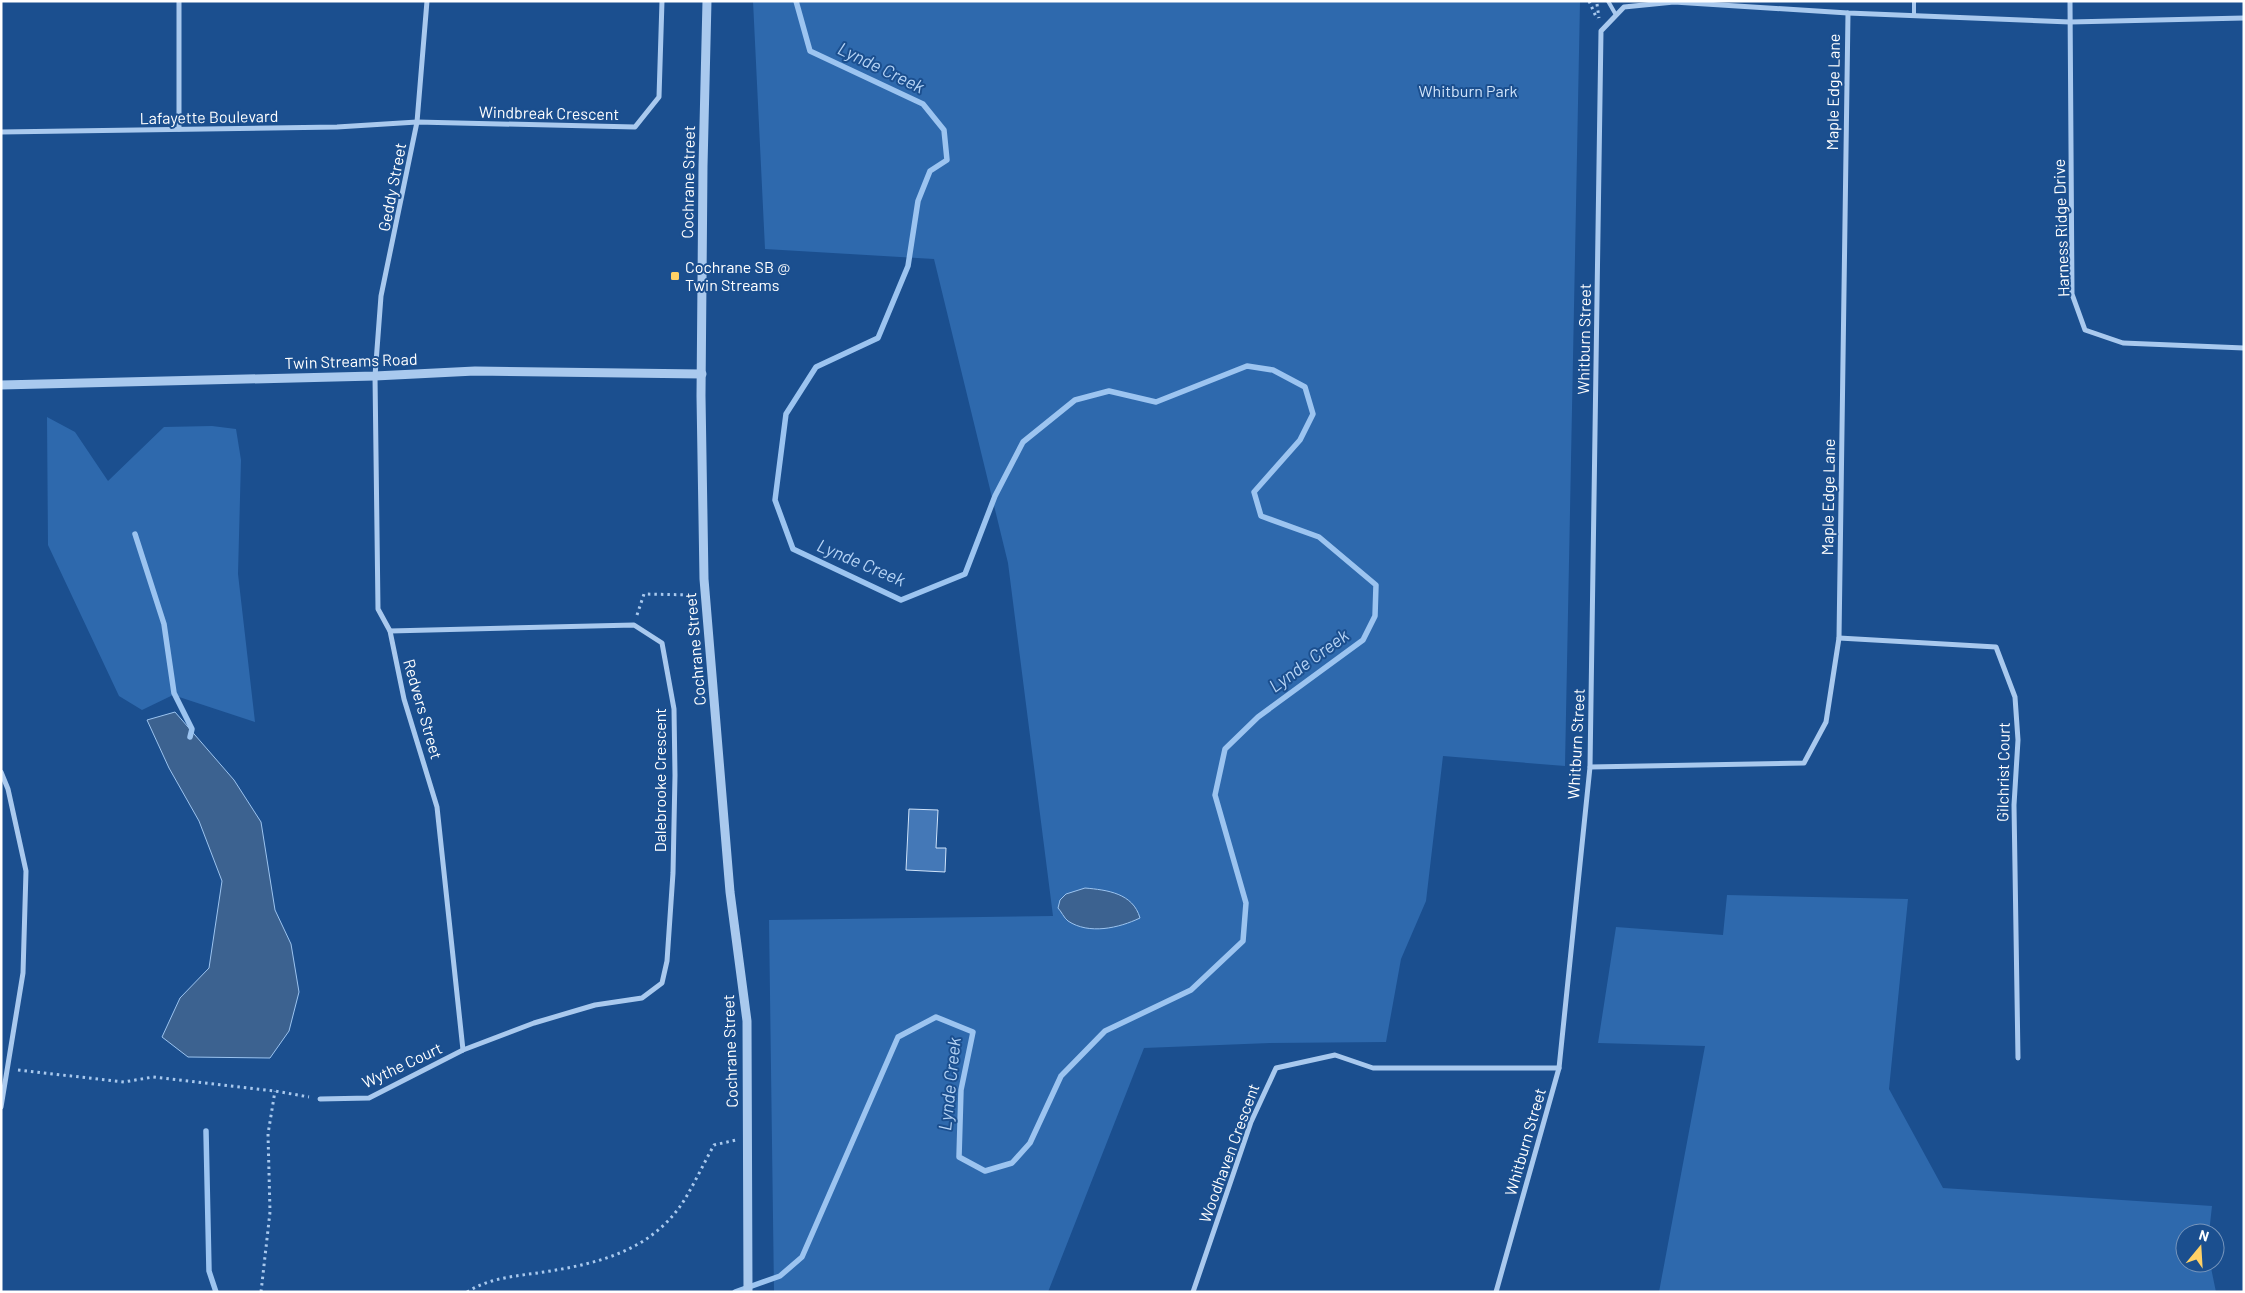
<svg xmlns="http://www.w3.org/2000/svg" width="2245" height="1293" font-family="Barlow,sans-serif">
<style>
.green{fill:#2e69ad}
.water{fill:#3c6290;stroke:#9cc4f0}
.lines{fill:none;stroke-linecap:round;stroke-linejoin:round}
.stream{stroke:#9cc4f0;stroke-width:5.5}
.building{fill:#4478b7;stroke:#cfe3fa}
.path{stroke:#a9c9ee;stroke-width:3;stroke-dasharray:2.5 4;stroke-linecap:butt}
.service{stroke:#a9c9ee;stroke-width:4}
.minor{stroke:#a9c9ee;stroke-width:5}
.tertiary{stroke:#a9c9ee;stroke-width:9}
.poi-dot{fill:#ffd166;stroke:#1b4f8f;stroke-width:2}
.labels{text-anchor:middle;stroke-width:4;stroke-linejoin:round;paint-order:stroke}
.park-label{font-size:16px;fill:#cfe3fa;stroke:#1b4f8f}
.street-label{font-size:16px;fill:#fff;stroke:#1b4f8f}
.poi-label{font-size:16px;fill:#fff;stroke:#1b4f8f;text-anchor:start}
.water-label{font-size:18px;font-style:italic;fill:#b5d3f5;stroke:#1b4f8f}
</style>
<rect width="100%" height="100%" fill="#1b4f8f"/>
<!-- green -->
<g class="green">
<path d="M753 1H1580L1565 766 1443 756 1426 901 1401 959 1386 1042 1270 1043 1144 1048 1048 1292H774L769 920 1053 916 1008 563 934 259 765 249Z"/>
<path d="M47 417 75 432 108 481 164 427 212 426 236 429 241 460 238 574 255 722 173 695 142 710 119 696 48 545Z"/>
<path d="M1727 895 1908 899 1889 1089 1943 1188 2212 1206 2209 1233H2185V1263H2210L2216 1292H1659L1705 1046 1598 1043 1616 927 1723 935Z"/>
</g>
<!-- water -->
<g class="water">
<path d="M175 712 234 780 261 822 275 910 291 944 299 992 289 1031 270 1058 188 1057 162 1037 180 998 209 968 222 881 199 821 169 768 147 720Z"/>
<path d="M1085 888C1107 890 1133 893 1140 918 1119 928 1089 935 1068 921 1064 918 1061 911 1058 908L1060 900 1066 894Z"/>
</g>
<g class="lines">
<!-- stream -->
<g class="stream">
<path d="M135 534 164 624 174 693 192 729 190 737"/>
<path d="M206 1131 209 1271 216 1292"/>
<path d="M735 1292 780 1276 802 1257 898 1037 936 1017 973 1032 961 1090 959 1157 985 1171 1012 1163 1030 1143 1061 1076 1105 1031 1191 990 1243 941 1246 903 1215 795 1225 749 1258 717 1363 640 1375 616 1376 585 1319 537 1261 516 1254 492 1300 440 1313 414 1305 387 1273 370 1247 366 1156 402 1109 391 1075 400 1023 442 995 496 965 574 901 600 793 549 775 500 786 414 816 367 878 338 908 266 918 201 930 171 947 160 944 130 923 104 810 51 796 1"/>
</g>
</g>
<!-- building -->
<path class="building" d="M909 809 938 810 936 848H946L945 872 906 870Z"/>
<g class="lines">
<!-- path -->
<g class="path">
<path d="M1589 1 1597 19"/>
<path d="M1597 4 1599 18"/>
<path d="M637 615 644 594 693 595"/>
<path d="M18 1070 124 1082 153 1077 275 1091 309 1097"/>
<path d="M261 1292 270 1212 268 1134 275 1091"/>
<path d="M467 1292C491 1277 518 1276 544 1272 601 1263 653 1250 685 1199 695 1182 704 1163 714 1145L736 1140"/>
</g>
<!-- service -->
<g class="service">
<path d="M1608 1 1616 15"/>
<path d="M1914 1V15"/>
</g>
<!-- minor -->
<g class="minor">
<path d="M179 1V129"/>
<path d="M427 1 417 122 381 296 375 376 378 609 390 631 404 699 437 807 463 1050"/>
<path d="M2070 1 2072 294 2085 330 2123 343 2244 348"/>
<path d="M1 132 337 127 417 122 635 127 659 97 662 1"/>
<path d="M1839 638 1996 647 2015 697 2018 740 2014 805 2018 1058"/>
<path d="M1590 767 1804 763 1826 722 1839 638 1848 13"/>
<path d="M1 772 8 789 26 871 23 973 1 1107"/>
<path d="M320 1099 369 1098 463 1050 534 1023 595 1005 642 998 662 983 667 961 673 873 675 775 674 709 662 643 634 625 390 631"/>
<path d="M1193 1292 1251 1122 1276 1068 1335 1055 1373 1068H1559"/>
<path d="M1496 1292 1559 1068 1590 767 1601 31 1624 7 1674 2 1848 13 2070 22 2244 18"/>
</g>
<!-- tertiary -->
<g class="tertiary">
<path d="M707 1 703 166 701 396 704 579 730 892 747 1021 748 1292"/>
<path d="M1 385 375 376 475 371 702 374"/>
</g>
</g>
<!-- markers -->
<rect class="poi-dot" x="670" y="271" width="10" height="10" rx="2.5"/>
<g class="labels">
<!-- park labels -->
<g class="park-label">
<text x="1468" y="97">Whitburn Park</text>
</g>
<!-- street labels -->
<g class="street-label">
<text transform="translate(1833 92) rotate(-89)" y="6">Maple Edge Lane</text>
<text transform="translate(549 113) rotate(1)" y="6">Windbreak Crescent</text>
<text transform="translate(209 117) rotate(-1)" y="6">Lafayette Boulevard</text>
<text transform="translate(688 182) rotate(-89)" y="6">Cochrane Street</text>
<text transform="translate(392 187) rotate(-79)" y="6">Geddy Street</text>
<text transform="translate(2061 228) rotate(-92)" y="6">Harness Ridge Drive</text>
<text transform="translate(1584 339) rotate(-89)" y="6">Whitburn Street</text>
<text transform="translate(351 361) rotate(-2)" y="6">Twin Streams Road</text>
<text transform="translate(1828 497) rotate(-89)" y="6">Maple Edge Lane</text>
<text transform="translate(695 649) rotate(-95)" y="6">Cochrane Street</text>
<text transform="translate(423 709) rotate(74)" y="6">Redvers Street</text>
<text transform="translate(1576 744) rotate(-87)" y="6">Whitburn Street</text>
<text transform="translate(2003 772) rotate(-89)" y="6">Gilchrist Court</text>
<text transform="translate(660 780) rotate(-90)" y="6">Dalebrooke Crescent</text>
<text transform="translate(730 1051) rotate(-92)" y="6">Cochrane Street</text>
<text transform="translate(402 1065) rotate(-25)" y="6">Wythe Court</text>
<text transform="translate(1525 1142) rotate(-74)" y="6">Whitburn Street</text>
<text transform="translate(1229 1153) rotate(-70)" y="6">Woodhaven Crescent</text>
</g>
<!-- poi labels -->
<g class="poi-label">
<text x="685" y="273">Cochrane SB @<tspan x="685" dy="18">Twin Streams</tspan></text>
</g>
<!-- water labels -->
<g class="water-label">
<text transform="translate(881 68) rotate(26)" y="6">Lynde Creek</text>
<text transform="translate(861 563) rotate(23)" y="6">Lynde Creek</text>
<text transform="translate(1309 661) rotate(-36)" y="6">Lynde Creek</text>
<text transform="translate(950 1084) rotate(-84)" y="6">Lynde Creek</text>
</g>
</g>
<!-- border -->
<rect width="2245" height="1293" fill="none" stroke="#ffffff" stroke-width="5"/>
<!-- north arrow -->
<g transform="translate(2200 1248) rotate(18)"><circle r="24" fill="#1b4f8f" stroke="#7695bc"/>
<path d="M0-4L9 19L0 12L-9 19Z" fill="#ffd166"/>
<text y="-8" font-size="14" font-weight="bold" text-anchor="middle" fill="#ffffff">N</text>
</g>
</svg>
